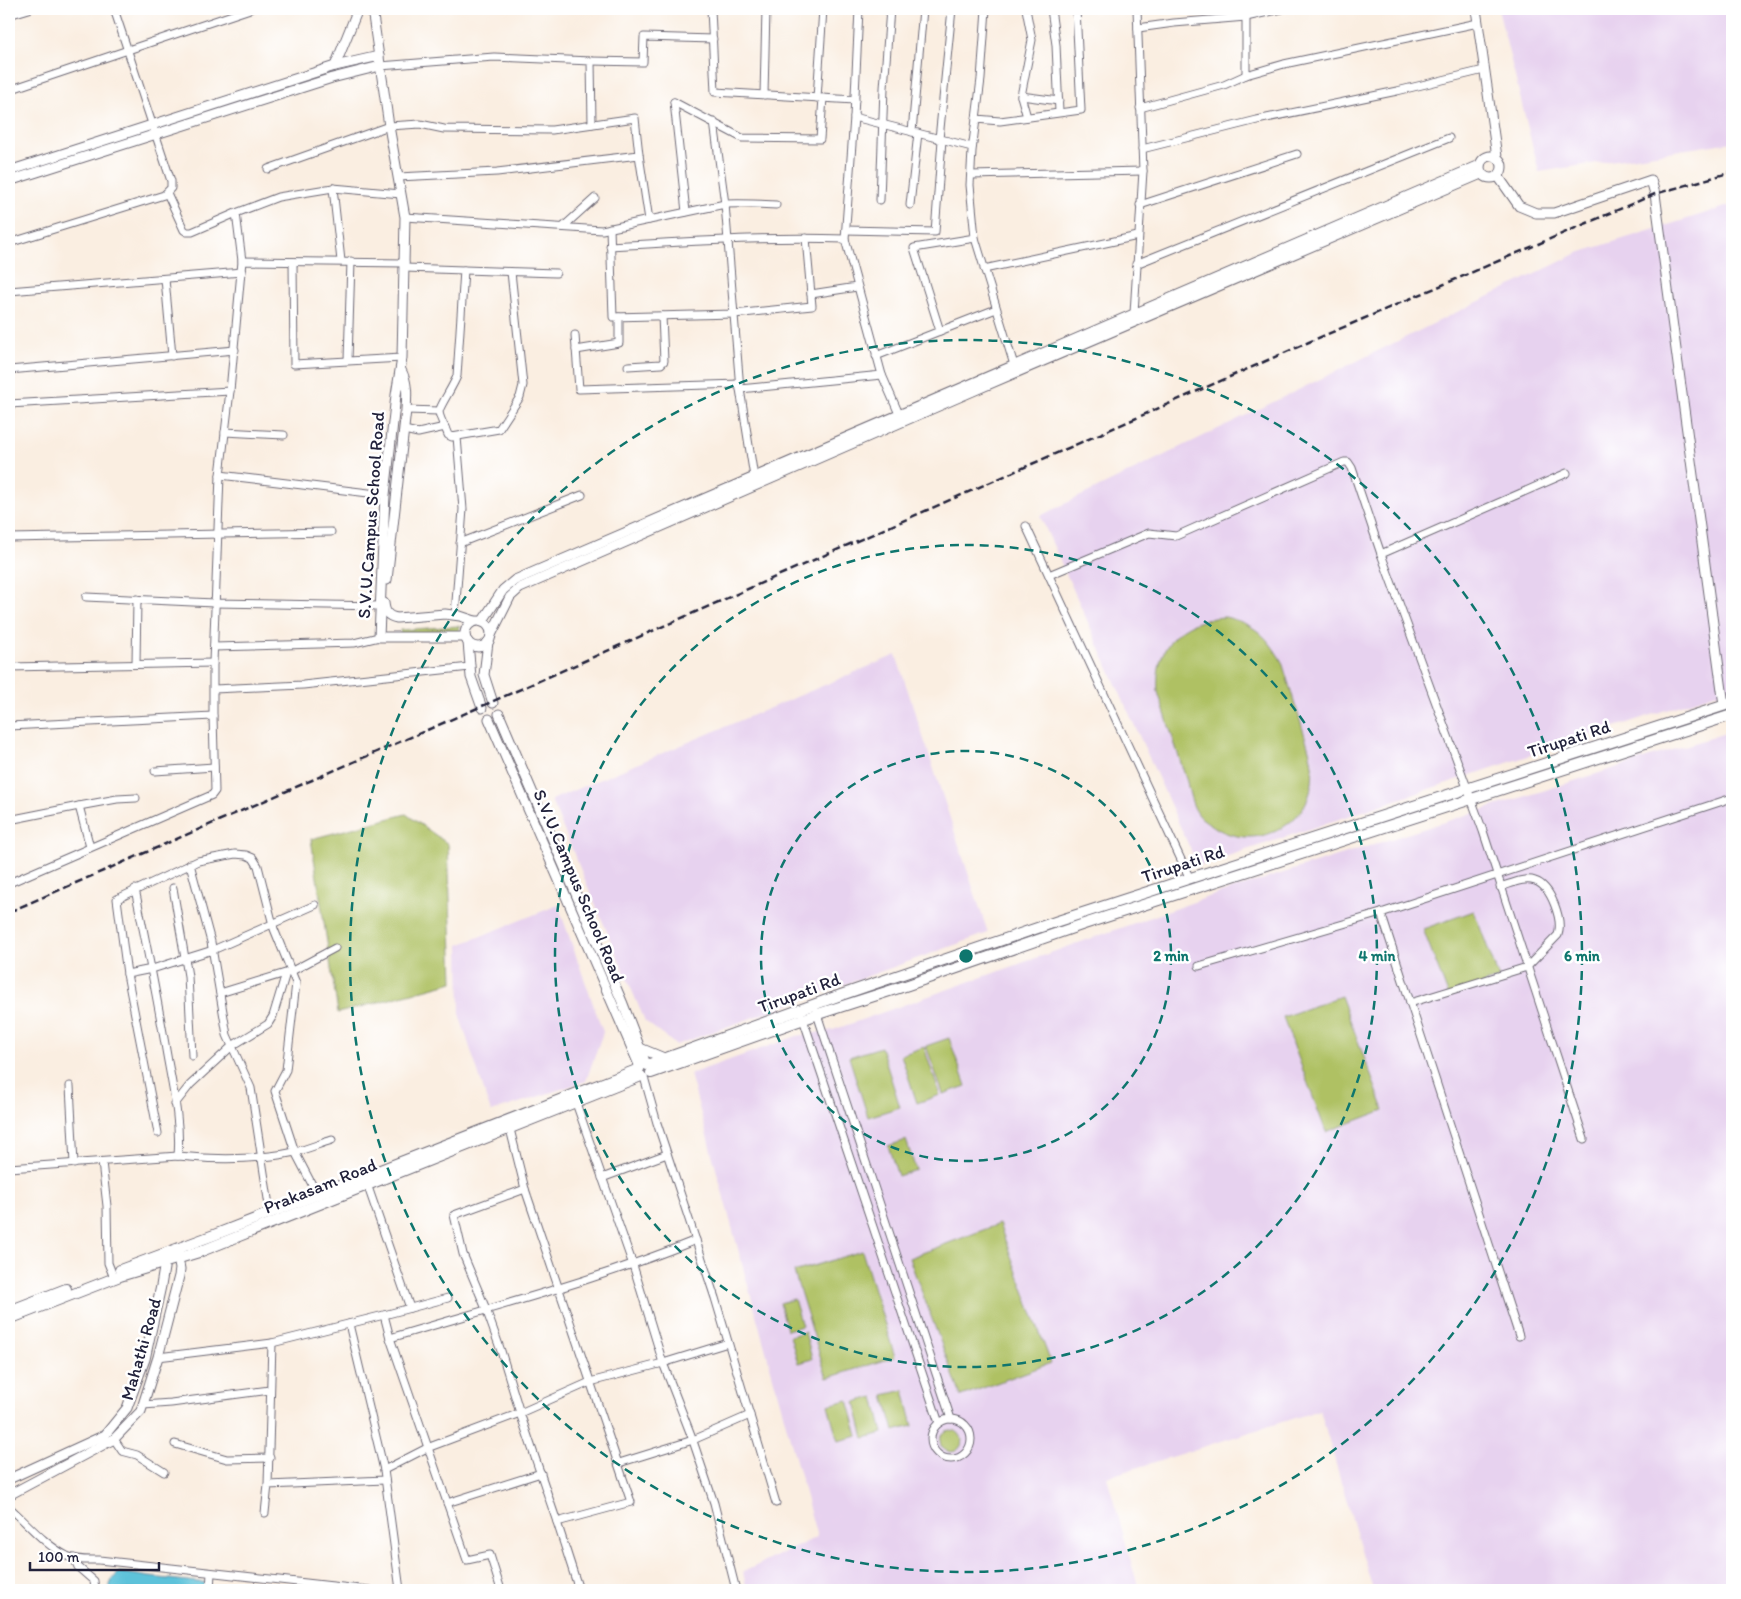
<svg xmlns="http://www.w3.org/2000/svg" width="1741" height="1599" font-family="Itim,sans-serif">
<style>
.built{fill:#e7d2ef}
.green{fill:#afc164;stroke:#687250}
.water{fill:#5dc2da;stroke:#40728a}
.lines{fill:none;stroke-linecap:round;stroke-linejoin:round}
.minor-casing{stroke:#6e6975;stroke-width:9}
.tertiary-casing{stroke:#6e6975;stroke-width:11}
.primary-casing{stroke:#6e6975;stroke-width:12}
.minor{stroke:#fff;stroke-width:7}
.tertiary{stroke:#fff;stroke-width:9}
.primary{stroke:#fff;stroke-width:10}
.rail{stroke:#22223b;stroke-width:2.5;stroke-dasharray:8 4;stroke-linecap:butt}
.ring{fill:none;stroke:#0f766e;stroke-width:2.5;stroke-dasharray:9 6}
.labels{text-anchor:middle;stroke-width:5;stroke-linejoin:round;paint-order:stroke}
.street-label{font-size:18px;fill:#22223b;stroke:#fff}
.centre{fill:#0f766e;stroke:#fff;stroke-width:2.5}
.ring-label{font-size:15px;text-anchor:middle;font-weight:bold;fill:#0f766e;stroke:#fff;stroke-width:5;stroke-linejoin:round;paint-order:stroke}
</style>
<rect width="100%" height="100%" fill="#fff"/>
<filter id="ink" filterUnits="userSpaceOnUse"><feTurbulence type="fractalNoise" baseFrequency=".02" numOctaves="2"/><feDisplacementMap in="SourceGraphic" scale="10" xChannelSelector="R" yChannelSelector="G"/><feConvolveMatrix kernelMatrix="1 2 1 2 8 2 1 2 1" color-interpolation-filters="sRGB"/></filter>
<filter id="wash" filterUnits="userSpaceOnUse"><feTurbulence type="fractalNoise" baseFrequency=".0096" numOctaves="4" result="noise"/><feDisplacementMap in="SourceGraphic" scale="20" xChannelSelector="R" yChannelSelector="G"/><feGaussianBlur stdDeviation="1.12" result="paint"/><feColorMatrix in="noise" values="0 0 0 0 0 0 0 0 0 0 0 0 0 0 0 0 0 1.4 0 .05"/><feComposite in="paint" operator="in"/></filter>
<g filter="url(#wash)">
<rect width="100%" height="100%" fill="#faeee1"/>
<!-- built -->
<g class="built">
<path d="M1498 9H1732V142L1539 172Z"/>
<path d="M1732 205V688L1198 866 1040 516 1578 253Z"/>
<path d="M896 655 988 933 676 1045 645 1021 551 800Z"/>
<path d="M1732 731V1590H1373L1320 1410 1107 1477 1139 1590H747L743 1572 817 1537 690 1074 797 1036 833 1030 1205 898Z"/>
<path d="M558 905 603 1032 586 1081 491 1112 460 1017 459 945Z"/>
</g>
<!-- green -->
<g class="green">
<path d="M1225 617C1255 624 1267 636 1282 662 1288 682 1294 701 1300 720 1306 741 1315 761 1312 783 1306 828 1254 851 1216 828 1211 824 1202 820 1198 814 1192 806 1189 792 1187 782L1158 692C1154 646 1180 619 1225 617Z"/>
<path d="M459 626V632L401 635 400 630Z"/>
<path d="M406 814 448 844 453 982 338 1013 311 839Z"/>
<path d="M1474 911 1499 978 1449 997 1423 929Z"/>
<path d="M1341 996 1384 1110 1326 1132 1283 1017Z"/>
<path d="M949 1038 966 1086 943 1094 926 1046Z"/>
<path d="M881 1047 900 1107 868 1117 849 1057Z"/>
<path d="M924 1047 940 1095 917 1103 901 1055Z"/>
<path d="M906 1140 916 1170 898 1176 888 1146Z"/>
<path d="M999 1224 1051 1363 961 1396 909 1258Z"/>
<path d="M862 1251 895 1357 827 1378 794 1272Z"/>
<path d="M794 1299 802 1326 787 1330 780 1303Z"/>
<path d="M805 1332 812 1359 798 1363 790 1336Z"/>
<path d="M904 1390 913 1426 894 1431 884 1395Z"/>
<path d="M874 1397 883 1433 864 1438 855 1402Z"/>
<path d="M848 1400 858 1436 838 1441 828 1405Z"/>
<circle cx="951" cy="1441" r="11"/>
</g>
<!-- water -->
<path class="water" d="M119 1572 150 1577 207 1583V1590H108L112 1580Z"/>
</g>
<g filter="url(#ink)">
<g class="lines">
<!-- minor casing -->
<g class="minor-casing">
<g id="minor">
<path d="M711 9 715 92 855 100"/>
<path d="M986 9 981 79 972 151 970 185 975 238 1014 365"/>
<path d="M1026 9 1032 40 1021 96 1027 117"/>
<path d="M1051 9 1056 45 1059 112"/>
<path d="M9 15 29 9"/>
<path d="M1138 28 1174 23 1246 17 1282 9"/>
<path d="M591 61 643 62 644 37 713 39"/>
<path d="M380 66 494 57 591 61 592 124"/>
<path d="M1246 75V9"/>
<path d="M9 90 250 9"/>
<path d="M764 95 766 9"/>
<path d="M1021 96 1059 101"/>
<path d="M817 98 823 9"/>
<path d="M674 102 742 138 820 139 823 98"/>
<path d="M674 102 686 212"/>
<path d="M1140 108 1224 85 1246 75 1284 64 1478 23"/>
<path d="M854 117 859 9"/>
<path d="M976 119 1000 121 1081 110 1076 9"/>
<path d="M714 122 725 204C742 203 759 204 776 205"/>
<path d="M912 132 923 9"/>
<path d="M939 139 952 9"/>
<path d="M1142 149 1257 120 1397 91 1484 70"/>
<path d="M268 169 389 126 420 124 444 129 552 130 635 118 639 155 649 220"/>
<path d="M971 175 1143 171"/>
<path d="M398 177 497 172 639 155"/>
<path d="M333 188 341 261"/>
<path d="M167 193 184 230 187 232H192L236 213"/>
<path d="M880 200 884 88 890 9"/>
<path d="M910 205 918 133"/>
<path d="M1140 205 1297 154"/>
<path d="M405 217 602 230 725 204 740 389 754 477"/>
<path d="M563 227 595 198"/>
<path d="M610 228 613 317 734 314 812 306 806 238"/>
<path d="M846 230 935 232 942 140"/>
<path d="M845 239 854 117 972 147"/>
<path d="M9 243 164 195 171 188V181L114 9"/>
<path d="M610 246C688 242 767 236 845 239L882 375 740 389"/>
<path d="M242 261 236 213 278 197 333 188 401 194"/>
<path d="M293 262 294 364 402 358"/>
<path d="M1136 264 1449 138"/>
<path d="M405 268 556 273"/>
<path d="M984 269 1138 236"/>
<path d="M464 270 457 376C454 385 439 407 439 412 440 420 446 428 448 435L452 437 499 429 520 397 523 385 511 272"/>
<path d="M165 279 172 356"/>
<path d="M9 291 242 272"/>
<path d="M811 294 857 287"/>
<path d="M1134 313 1143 171 1137 9"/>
<path d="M940 331 914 248 975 238"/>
<path d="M575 335 579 389 740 384"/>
<path d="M576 350 619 343V317"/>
<path d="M876 356 996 309"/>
<path d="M348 360 351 261"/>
<path d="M628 366 661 364 664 361 662 316"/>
<path d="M9 370 235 350"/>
<path d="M882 375 899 414"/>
<path d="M9 404 230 391"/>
<path d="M406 410 439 411"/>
<path d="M404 430 418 433 445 427"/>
<path d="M225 432 284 435"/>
<path d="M1567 473 1381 554 1483 831 1584 1139"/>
<path d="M220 475 385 495"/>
<path d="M1026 526 1190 879"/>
<path d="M9 538 331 532"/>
<path d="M460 543 582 495"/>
<path d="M1049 575 1149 533 1176 536 1344 462H1348L1352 468 1381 554"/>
<path d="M86 597 214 603 380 606"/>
<path d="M455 615 463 509 457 437"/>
<path d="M214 647 354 643 379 637"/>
<path d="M136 664 137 599"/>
<path d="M9 667 213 663"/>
<path d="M214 689 303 685 470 667"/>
<path d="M213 716V663L220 475 230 391 242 261 405 263"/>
<path d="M9 726 213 716 215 791 212 795 9 883"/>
<path d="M155 771 214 767"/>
<path d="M79 806 117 799 136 798"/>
<path d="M9 820 79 806 90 847"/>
<path d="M190 864 211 942 227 1035 251 1088 270 1212"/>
<path d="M173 888 188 976 192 1056"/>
<path d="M135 889C146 943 157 996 166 1050 172 1085 181 1121 178 1156"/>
<path d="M1381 913 1519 1336"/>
<path d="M1199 966 1381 913 1732 798"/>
<path d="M127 974 152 969 213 950 315 905"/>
<path d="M220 993 292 971 335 948"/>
<path d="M1410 1003 1527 967 1558 935C1563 920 1551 886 1535 881 1524 877 1511 884 1500 887"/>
<path d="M816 1011 951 1419"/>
<path d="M802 1016 939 1423"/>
<path d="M644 1077 657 1123 715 1298 776 1503"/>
<path d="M70 1086 74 1164"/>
<path d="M576 1103 633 1265 663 1363 691 1435 714 1503 736 1590"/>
<path d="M175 1104 190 1085 232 1046 268 1024 273 1016 286 973"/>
<path d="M510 1129 525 1189 631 1502 557 1522"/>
<path d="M158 1133 127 974 117 899 198 861 235 854 246 855 253 858 258 866 274 929 296 983 286 1070 275 1091 295 1152 317 1194"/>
<path d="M102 1162 107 1206 108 1263 112 1273"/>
<path d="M9 1168 178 1156C216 1160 257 1160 295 1152 307 1149 319 1144 332 1140"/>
<path d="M602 1178 667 1154"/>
<path d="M367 1184 410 1308"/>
<path d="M525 1189 454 1215 463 1254 486 1309 501 1351 520 1413 557 1522 579 1590"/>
<path d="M384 1315 390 1338 467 1560 490 1555 501 1590"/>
<path d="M349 1324 384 1470 400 1590"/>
<path d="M390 1338C493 1307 596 1281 696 1240"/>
<path d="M158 1357 272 1343 384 1315 448 1298"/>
<path d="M143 1405 171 1403 270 1390"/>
<circle cx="951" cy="1439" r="20"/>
<path d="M114 1439 122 1451 137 1455 164 1472"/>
<path d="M175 1444 227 1459 270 1458"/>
<path d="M619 1463 693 1440 750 1415"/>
<path d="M384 1470 427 1448 520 1413 590 1382 663 1363 728 1343"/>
<path d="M268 1485 272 1343"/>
<path d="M447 1503 541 1473"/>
<path d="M9 1507C27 1523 45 1545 67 1556 76 1561 89 1560 99 1560L369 1590"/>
<path d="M265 1513 268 1485 385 1480"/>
<path d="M74 1558 78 1567 94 1581 95 1590"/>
<path d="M210 1590 211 1573"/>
</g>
</g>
<!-- tertiary casing -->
<g class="tertiary-casing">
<g id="tertiary">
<path d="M372 9 389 126 405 217 402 358 396 395 385 495 379 637H465"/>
<path d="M1476 9 1497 157"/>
<path d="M335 66 358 9"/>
<circle cx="1491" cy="167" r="11"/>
<path d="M9 171 335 66 379 56"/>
<path d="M1498 176 1519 206 1536 213H1554L1651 180 1655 194 1724 705"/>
<path d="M9 181 332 78 380 66"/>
<path d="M387 580 406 410C407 396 408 383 401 370"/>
<path d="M384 603C385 612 387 616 397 618L445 614 460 616 475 621"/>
<circle cx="478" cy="634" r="13"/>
<path d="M482 622 503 590 515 580 1480 165"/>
<path d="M491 635 510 597 520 588 973 391 1481 174"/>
<path d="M468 642 471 677 482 708"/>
<path d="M488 642 484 675 493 703"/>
<path d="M499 714 623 1004 646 1064"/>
<path d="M489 719 640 1067"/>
<path d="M640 1048 664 1058"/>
<path d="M9 1479 105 1435 127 1408 145 1359 161 1286 164 1268 163 1257"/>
<path d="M9 1495 114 1439 141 1411 158 1357 179 1276 180 1269 177 1252"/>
</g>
</g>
<!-- primary casing -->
<g class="primary-casing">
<g id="primary">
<path d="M647 1065 838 996 1058 921 1732 703"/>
<path d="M651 1073 818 1014 908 985 1084 924 1732 715"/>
<path d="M120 1270 214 1235 639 1069"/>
<path d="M9 1311 66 1289"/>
<path d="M9 1319 120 1276 199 1252 641 1076"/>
</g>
</g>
<!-- minor -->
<use href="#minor" class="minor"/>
<!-- tertiary -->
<use href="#tertiary" class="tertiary"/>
<!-- primary -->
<use href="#primary" class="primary"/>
<!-- rail -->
<path class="rail" d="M9 912 473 710 1309 342 1655 194 1732 172"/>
</g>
</g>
<!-- distance rings -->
<g class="ring">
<circle cx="966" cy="956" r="205"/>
<circle cx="966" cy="956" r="411"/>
<circle cx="966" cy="956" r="616"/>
</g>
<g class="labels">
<!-- street labels -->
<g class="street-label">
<text transform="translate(371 515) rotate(-86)" y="6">S.V.U.Campus School Road</text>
<text transform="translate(1569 739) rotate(-18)" y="6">Tirupati Rd</text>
<text transform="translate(1183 864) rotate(-18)" y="6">Tirupati Rd</text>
<text transform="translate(579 886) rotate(67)" y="6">S.V.U.Campus School Road</text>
<text transform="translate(799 993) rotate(-20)" y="6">Tirupati Rd</text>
<text transform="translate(320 1186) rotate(-22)" y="6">Prakasam Road</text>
<text transform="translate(141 1349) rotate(-74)" y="6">Mahathi Road</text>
</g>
</g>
<circle cx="966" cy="956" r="8" class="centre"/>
<g class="ring-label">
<text x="1171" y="961">2 min</text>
<text x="1377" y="961">4 min</text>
<text x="1582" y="961">6 min</text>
</g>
<!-- margin -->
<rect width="1741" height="1599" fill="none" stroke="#fff" stroke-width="30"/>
<!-- scale -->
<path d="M30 1562v8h129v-8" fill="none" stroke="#22223b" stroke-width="2.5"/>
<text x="38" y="1562" font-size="15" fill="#22223b" stroke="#ffffff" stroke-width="4" paint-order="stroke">100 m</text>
</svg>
